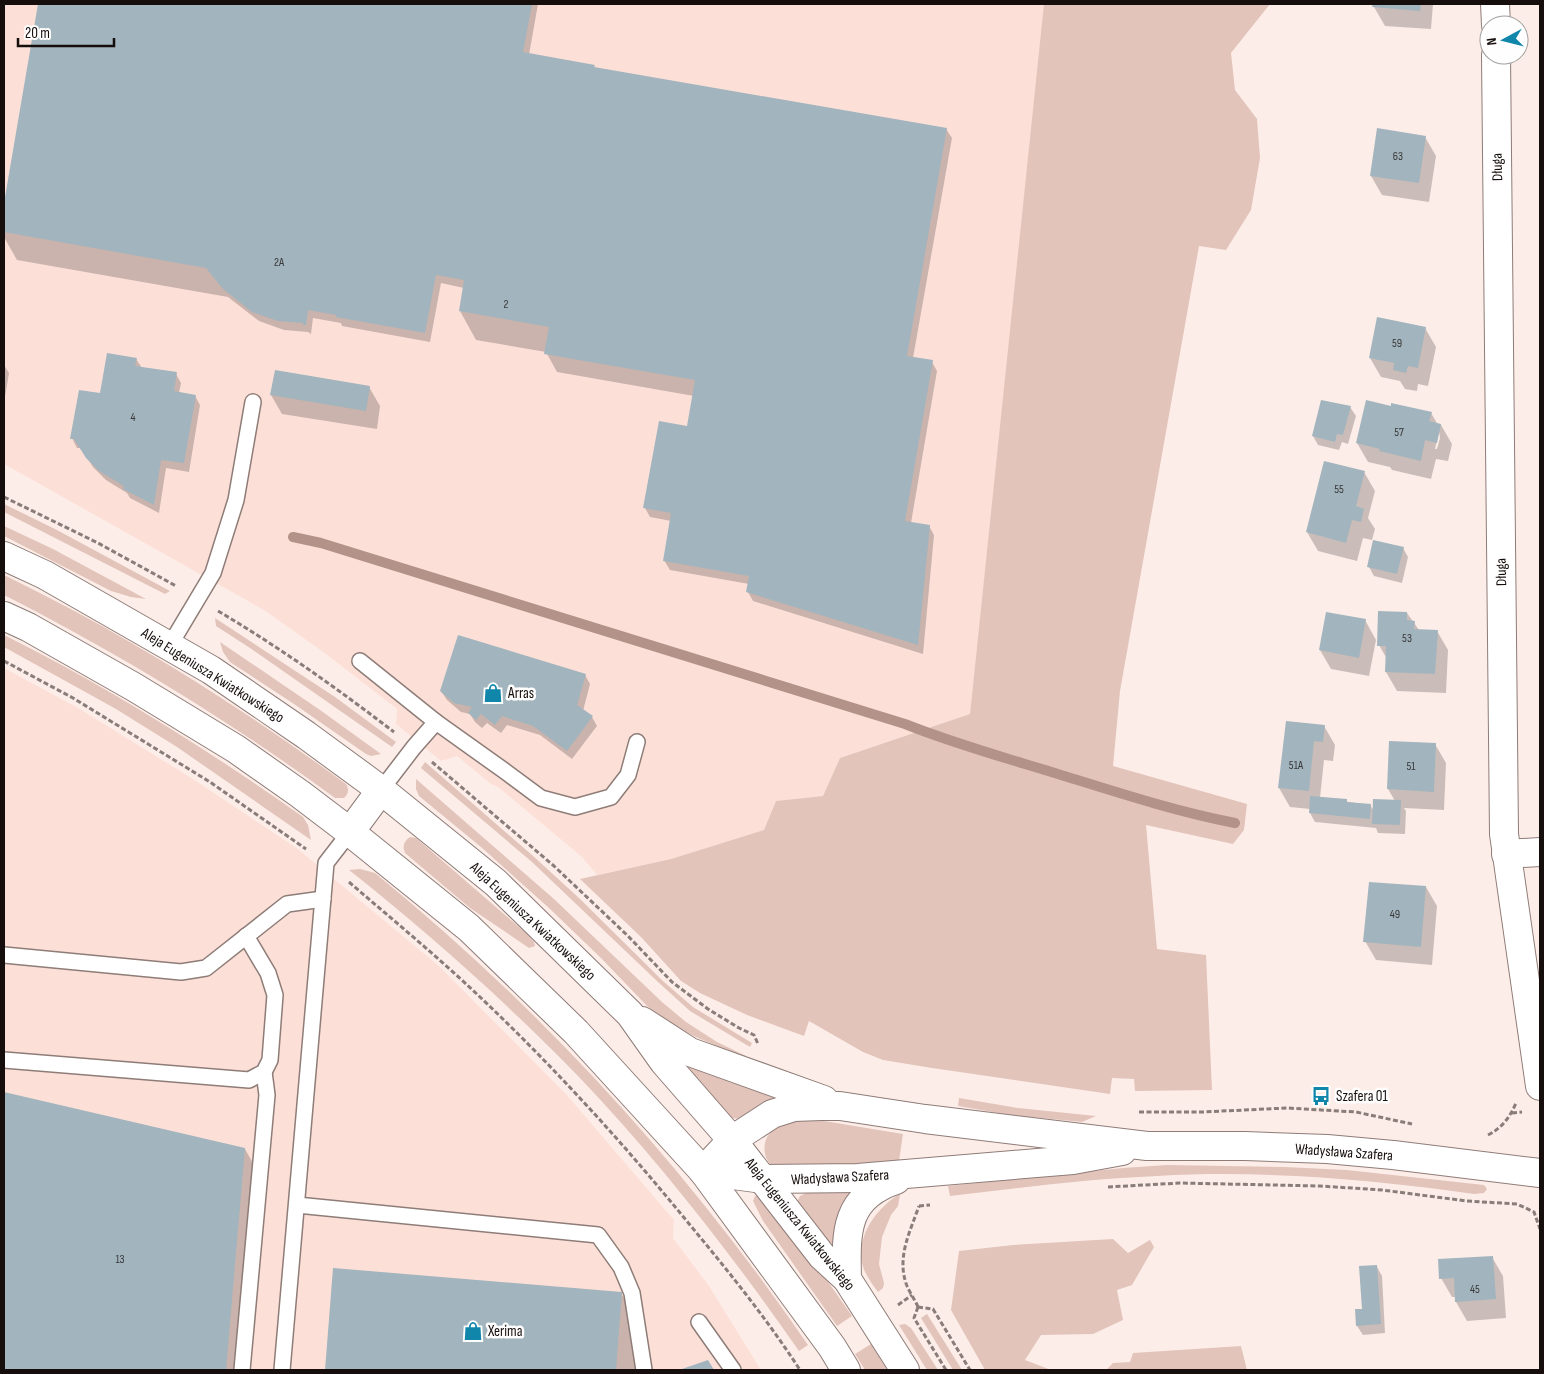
<svg xmlns="http://www.w3.org/2000/svg" width="1544" height="1374" font-family="'Sofia Sans Condensed',sans-serif">
<style>
.built{fill:#fce0d8}
.green{fill:#e2c4bb}
.shadow{fill:#0003;fill-rule:evenodd}
.lines{fill:none;stroke-linecap:round;stroke-linejoin:round}
.stream{stroke:#b39289;stroke-width:10}
.building{fill:#a2b4bd}
.lane-casing{stroke:#8e7c77;stroke-width:18}
.street-casing{stroke:#8e7c77;stroke-width:30}
.secondary-casing{stroke:#8e7c77;stroke-width:30}
.path{stroke:#897d7a;stroke-width:3;stroke-dasharray:5 2.5;stroke-linecap:butt}
.lane{stroke:#fff;stroke-width:15}
.street{stroke:#fff;stroke-width:28}
.secondary{stroke:#fff;stroke-width:28}
.labels{text-anchor:middle;stroke-width:5;stroke-linejoin:round;paint-order:stroke}
.number-label{font-size:12px;fill:#383838}
.street-label{font-size:15px;fill:#150e0c;stroke:#fefefe}
.poi-label{font-size:15px;fill:#150e0c;stroke:#fefefe;text-anchor:start}
</style>
<rect width="100%" height="100%" fill="#fdede8"/>
<!-- built -->
<g class="built">
<path d="M4 4H1045L970 714 840 758 823 796 776 801 764 830 671 859 597 875 582 857 498 787 491 784 457 756 441 761 396 724 397 709 326 654 264 610 4 464Z"/>
<path d="M4 668 78 708 193 779 298 849 439 966 566 1094 674 1220 673 1238 709 1286 761 1370H4Z"/>
</g>
<!-- green -->
<g class="green">
<path d="M1044 4H1270L1231 53 1235 90 1257 119 1260 158 1251 210 1226 250 1199 246 1120 691 1113 766 1247 804 1244 830 1233 844 1146 825 1157 949 1206 955 1212 1090 1135 1091 1134 1079 1112 1078 1110 1094 932 1068 883 1060 863 1052 809 1021 804 1036 747 1015 700 993 681 981 641 937 580 879 671 859 764 830 776 801 823 796 840 758 970 714Z"/>
<path d="M4 504 57 530 170 591 165 594 4 512Z"/>
<path d="M4 526 53 549 146 599 131 597 111 591 4 536Z"/>
<path d="M4 575C124 633 238 705 346 784 349 789 349 793 344 798H335C230 721 120 654 4 595Z"/>
<path d="M215 618 335 697 396 742 392 747 250 648 216 626Z"/>
<path d="M4 635C108 687 207 749 303 817L308 825 311 840 177 747 116 709 4 647Z"/>
<path d="M220 642 320 710 381 754 371 756 366 754 294 704 230 662 223 652Z"/>
<path d="M425 762 532 855 579 898 664 982 693 1007 752 1043 750 1047 690 1011 658 982 532 862 421 768Z"/>
<path d="M416 779 554 899 662 1002 686 1022 717 1042 746 1056 745 1058 696 1037 669 1023 648 1007 601 958 549 908 481 847 419 796 416 789Z"/>
<path d="M410 837 416 838 527 934 534 942 535 946 529 948 470 908 405 853C402 846 404 841 410 837Z"/>
<path d="M360 869 375 873C542 1009 687 1168 808 1345L799 1351C732 1255 660 1162 579 1077 507 1003 430 934 349 870Z"/>
<path d="M677 1056 775 1094 774 1099 743 1119 730 1118Z"/>
<path d="M959 1098 1018 1108 1096 1116 1082 1122 1010 1115 958 1106Z"/>
<path d="M794 1119H812L903 1134 899 1161 778 1169C764 1165 760 1144 770 1133 776 1126 786 1122 794 1119Z"/>
<path d="M1167 1165 1285 1167 1347 1170 1484 1185 1487 1189 1484 1193 1474 1194C1370 1179 1262 1170 1157 1176 1087 1179 1019 1188 950 1196L948 1186 1123 1168Z"/>
<path d="M810 1191 853 1192 834 1241 830 1245 796 1203 800 1196Z"/>
<path d="M900 1194 898 1206 891 1215 882 1237 879 1264 884 1283 883 1288 878 1292C873 1286 869 1279 865 1272 852 1242 874 1209 900 1194Z"/>
<path d="M760 1195 810 1256 852 1316 837 1326 763 1221 753 1201 755 1196Z"/>
<path d="M1113 1239 1128 1253 1150 1240 1154 1247 1132 1285 1117 1290 1123 1320 1093 1334 1041 1335 1025 1360 1051 1370H985L951 1310 959 1251 1013 1245Z"/>
<path d="M927 1314 962 1370H953L921 1318Z"/>
<path d="M905 1324 911 1328 938 1370H927L899 1325Z"/>
<path d="M871 1344 887 1370H865L855 1354Z"/>
<path d="M1241 1346 1247 1370H1106L1113 1363 1130 1362 1133 1353Z"/>
</g>
<!-- shadow -->
<g class="shadow">
<path d="M40 4H538L529 55 594 66 595 68 946 129 952 138 913 358 932 362 937 371 911 523 929 526 934 535 923 654 753 601 748 592 749 584 670 570 664 560 671 521 650 517 645 508 688 427 694 396 557 372 546 352 476 340 460 311 464 288 441 283 430 342 342 326 341 323 313 318 311 334 308 332 284 330 259 321 228 297 17 260 4 237V211Z"/>
<path d="M1374 4H1433L1431 29 1385 26 1374 7Z"/>
<path d="M1425 137 1436 156 1429 202 1382 195 1371 176Z"/>
<path d="M1425 328 1436 347 1428 386 1418 384 1417 391 1405 389 1400 381 1381 377 1370 358Z"/>
<path d="M136 359 142 368 176 374 181 383 179 393 195 396 200 405 189 472 166 468 159 513 130 498 127 493 106 480 93 467 81 448H77L72 438 101 395Z"/>
<path d="M4 365 9 373 5 397H4Z"/>
<path d="M369 387 380 406 377 429 282 414 271 395Z"/>
<path d="M1350 407 1356 416 1348 444 1342 442 1339 450 1318 445 1313 436Z"/>
<path d="M1392 407 1431 413 1438 425H1441L1452 444 1448 461 1436 459 1431 479 1392 470 1390 467 1368 462 1357 443ZM1439 431 1440 438 1437 449H1435Z"/>
<path d="M1364 472 1375 491 1368 518 1375 529 1372 540 1363 538 1357 561 1318 551 1307 532Z"/>
<path d="M1403 548 1408 557 1402 583 1374 576 1369 567Z"/>
<path d="M1407 613 1419 630 1437 631 1448 650 1446 693 1397 691 1386 672 1387 659 1379 645Z"/>
<path d="M1365 620 1376 640 1369 676 1331 669 1320 650Z"/>
<path d="M585 675 590 684 583 711 592 717 597 726 572 759 540 735 507 725 501 733 487 723 482 728 475 722 470 714 461 712 447 700 441 691Z"/>
<path d="M1324 726 1335 745 1333 761 1324 760 1320 798 1370 805 1374 811 1395 801 1388 789 1390 742 1435 744 1446 763 1444 810 1404 808 1406 811 1405 834 1378 833 1376 828 1315 822 1310 813V809L1290 807 1279 788Z"/>
<path d="M1426 887 1437 906 1432 965 1376 960 1365 941Z"/>
<path d="M4 1094 245 1149 266 1186 250 1370H4Z"/>
<path d="M1492 1257 1503 1276 1506 1318 1467 1321 1456 1302V1297H1452L1441 1278Z"/>
<path d="M1377 1267 1382 1276 1385 1333 1363 1335 1357 1326Z"/>
<path d="M334 1269 621 1293 643 1330 640 1370H326Z"/>
</g>
<g class="lines">
<!-- stream -->
<path class="stream" d="M293 537 321 543 905 724C955 744 1006 758 1058 774 1116 792 1174 811 1235 823"/>
</g>
<!-- building -->
<g class="building">
<path d="M38 4H532L523 52 595 65 594 67 947 128 907 356 933 360 905 521 930 525 918 645 746 592 749 576 663 561 671 513 643 508 659 421 687 426 695 380 544 354 549 327 459 311 464 280 436 275 425 333 336 317V315L308 310 306 325H303V323L278 321 252 312 223 289 206 268 4 232V203Z"/>
<path d="M1373 4H1421L1420 11 1372 7Z"/>
<path d="M1377 128 1426 136 1419 183 1370 176Z"/>
<path d="M1377 317 1426 327 1418 368 1408 366 1406 373 1393 370 1394 363 1369 358Z"/>
<path d="M107 353 137 358 135 366 177 372 174 391 196 395 184 463 161 460 154 505 123 489 124 486 99 471 86 458 74 439H70L79 390 100 393Z"/>
<path d="M275 370 370 386 366 411 270 395Z"/>
<path d="M1321 400 1351 406 1343 435 1337 434 1335 442 1312 436Z"/>
<path d="M1366 400 1391 406V403L1432 412 1429 421 1441 424 1437 443 1425 440 1421 461 1379 451 1380 449 1356 443Z"/>
<path d="M1324 461 1365 471 1356 506 1364 509 1361 522 1352 520 1346 543 1306 532Z"/>
<path d="M1373 540 1404 547 1397 574 1367 567Z"/>
<path d="M1378 611 1407 612V620L1415 621 1414 629 1438 630 1435 674 1385 672 1386 646H1377Z"/>
<path d="M1326 612 1366 619 1359 658 1319 650Z"/>
<path d="M458 635 586 674 577 705 593 716 567 751 533 726 502 716 495 725 481 714 476 720 468 713 472 707 454 703 440 691Z"/>
<path d="M1286 721 1325 725 1323 742 1314 741 1309 791 1278 788Z"/>
<path d="M1389 741 1436 743 1434 792 1387 789Z"/>
<path d="M1310 796 1347 799V802L1371 804 1370 819 1309 813Z"/>
<path d="M1373 799 1401 800 1400 825 1372 824Z"/>
<path d="M1369 882 1426 886 1421 947 1363 942Z"/>
<path d="M4 1092 245 1148 226 1370H4Z"/>
<path d="M1493 1256 1496 1299 1455 1302 1454 1278 1439 1279 1438 1259Z"/>
<path d="M1377 1265 1381 1324 1356 1326 1355 1309H1362L1359 1266Z"/>
<path d="M333 1268 622 1292 616 1370H325Z"/>
<path d="M708 1360 714 1370H679Z"/>
</g>
<g class="lines">
<!-- lane casing -->
<g class="lane-casing">
<g id="lane">
<path d="M170 645 213 573 236 500 253 402"/>
<path d="M360 661 436 722"/>
<path d="M381 790 414 747 436 722 506 772 541 798 575 807 611 797 628 775 637 742"/>
<path d="M4 955 181 972 206 968 287 904 323 899"/>
<path d="M4 1060 249 1080 264 1072 270 1060 275 995 268 973 246 936"/>
<path d="M297 1205 598 1235 621 1267 632 1293 644 1370"/>
<path d="M699 1322 733 1370"/>
<path d="M242 1370 267 1095 264 1072"/>
<path d="M282 1370 326 863 350 832"/>
</g>
</g>
<!-- street casing -->
<g class="street-casing">
<g id="street">
<path d="M1495 4 1496 25"/>
<path d="M1496 55 1504 834 1540 1086"/>
<path d="M1506 854 1540 852"/>
</g>
</g>
<!-- secondary casing -->
<g class="secondary-casing">
<g id="secondary">
<path d="M4 556 45 575 211 670 306 735 381 790 496 883 630 1014 664 1062 732 1140 822 1256 847 1279 905 1370"/>
<path d="M4 616 28 627 134 687 236 749 300 794 350 832 469 928 576 1032 703 1171 832 1347 846 1370"/>
<path d="M350 832 381 790"/>
<path d="M642 1021 690 1052 824 1100"/>
<path d="M703 1171 732 1140 772 1114 794 1107 821 1106H840L925 1119 1147 1146H1245L1327 1149 1393 1155 1540 1173"/>
<path d="M703 1171 763 1179 858 1178 1073 1160 1122 1151"/>
<path d="M847 1279C846 1233 844 1197 896 1180"/>
</g>
</g>
<!-- path -->
<g class="path">
<path d="M4 497 98 543 176 586"/>
<path d="M218 611C279 647 338 689 394 732"/>
<path d="M4 661 73 698 210 782 306 849"/>
<path d="M432 762 554 866 628 936 672 982 708 1009 739 1028 754 1035 758 1044"/>
<path d="M349 882C393 920 438 957 480 997 555 1068 625 1145 690 1225 729 1272 767 1319 800 1370"/>
<path d="M1139 1112H1202L1287 1108 1356 1112 1412 1124"/>
<path d="M1512 1113 1522 1112"/>
<path d="M1488 1135C1502 1128 1510 1117 1516 1103"/>
<path d="M1108 1187 1180 1183 1320 1186 1382 1190 1467 1201 1517 1204 1534 1212 1540 1229"/>
<path d="M919 1206 930 1205"/>
<path d="M898 1305 912 1295"/>
<path d="M918 1307C915 1300 910 1293 907 1286 896 1258 910 1232 919 1206"/>
<path d="M918 1307 933 1309 970 1370"/>
<path d="M918 1307 914 1318 946 1370"/>
</g>
<!-- lane -->
<use href="#lane" class="lane"/>
<!-- street -->
<use href="#street" class="street"/>
<!-- secondary -->
<use href="#secondary" class="secondary"/>
</g>
<!-- icons -->
<defs>
<g id="shop-bare" transform="scale(1.5)"><path d="M-5-2.5h2.3a2.7 3.5 0 0 1 5.4 0H5L5.5 6h-11ZM-1.5-2.5h3a1.5 2.3 0 0 0-3 0Z" fill="#1086ab" stroke="#fefefe" stroke-width="2.5" paint-order="stroke"/></g>
<g id="bus-bare" transform="scale(1.5)"><path d="M-5-6H5V4H4V6H2V4H-2V6H-4V4H-5ZM-3.5-4V0h7V-4ZM-3.5 1.2v1.5H-2V1.2ZM2 1.2v1.5H3.5V1.2Z" fill="#1086ab" stroke="#fefefe" stroke-width="2.5" paint-order="stroke"/></g>
</defs>
<g fill-rule="evenodd">
<use href="#shop-bare" x="493" y="693"/>
<use href="#bus-bare" x="1321" y="1096"/>
<use href="#shop-bare" x="473" y="1331"/>
</g>
<g class="labels">
<!-- number labels -->
<g class="number-label">
<text x="1398" y="160">63</text>
<text x="279" y="266">2A</text>
<text x="506" y="308">2</text>
<text x="1397" y="347">59</text>
<text x="133" y="421">4</text>
<text x="1399" y="436">57</text>
<text x="1339" y="493">55</text>
<text x="1407" y="642">53</text>
<text x="1296" y="769">51A</text>
<text x="1411" y="770">51</text>
<text x="1395" y="918">49</text>
<text x="120" y="1263">13</text>
<text x="1475" y="1293">45</text>
</g>
<!-- street labels -->
<g class="street-label">
<text transform="translate(1497 167) rotate(-91)" y="5">Długa</text>
<text transform="translate(1501 572) rotate(-91)" y="5">Długa</text>
<text transform="translate(213 675) rotate(32)" y="5">Aleja Eugeniusza Kwiatkowskiego</text>
<text transform="translate(533 921) rotate(43)" y="5">Aleja Eugeniusza Kwiatkowskiego</text>
<text transform="translate(1344 1152) rotate(4)" y="5">Władysława Szafera</text>
<text transform="translate(840 1177) rotate(-3)" y="5">Władysława Szafera</text>
<text transform="translate(800 1224) rotate(51)" y="5">Aleja Eugeniusza Kwiatkowskiego</text>
</g>
<!-- poi labels -->
<g class="poi-label">
<text x="508" y="698">Arras</text>
<text x="1336" y="1101">Szafera 01</text>
<text x="488" y="1336">Xerima</text>
</g>
</g>
<!-- border -->
<rect width="1544" height="1374" fill="none" stroke="#150e0c" stroke-width="10"/>
<!-- north arrow -->
<g transform="translate(1504 40) rotate(263)"><circle r="24" fill="#fefefe" stroke="#a19e9d"/>
<path d="M0-4L9 19L0 12L-9 19Z" fill="#1086ab"/>
<text y="-8" font-size="14" font-weight="bold" text-anchor="middle" fill="#150e0c">N</text>
</g>
<!-- scale -->
<path d="M18 38v8h96v-8" fill="none" stroke="#150e0c" stroke-width="2.5"/>
<text x="25" y="38" font-size="15" fill="#150e0c" stroke="#fefefe" stroke-width="4" paint-order="stroke">20 m</text>
</svg>
